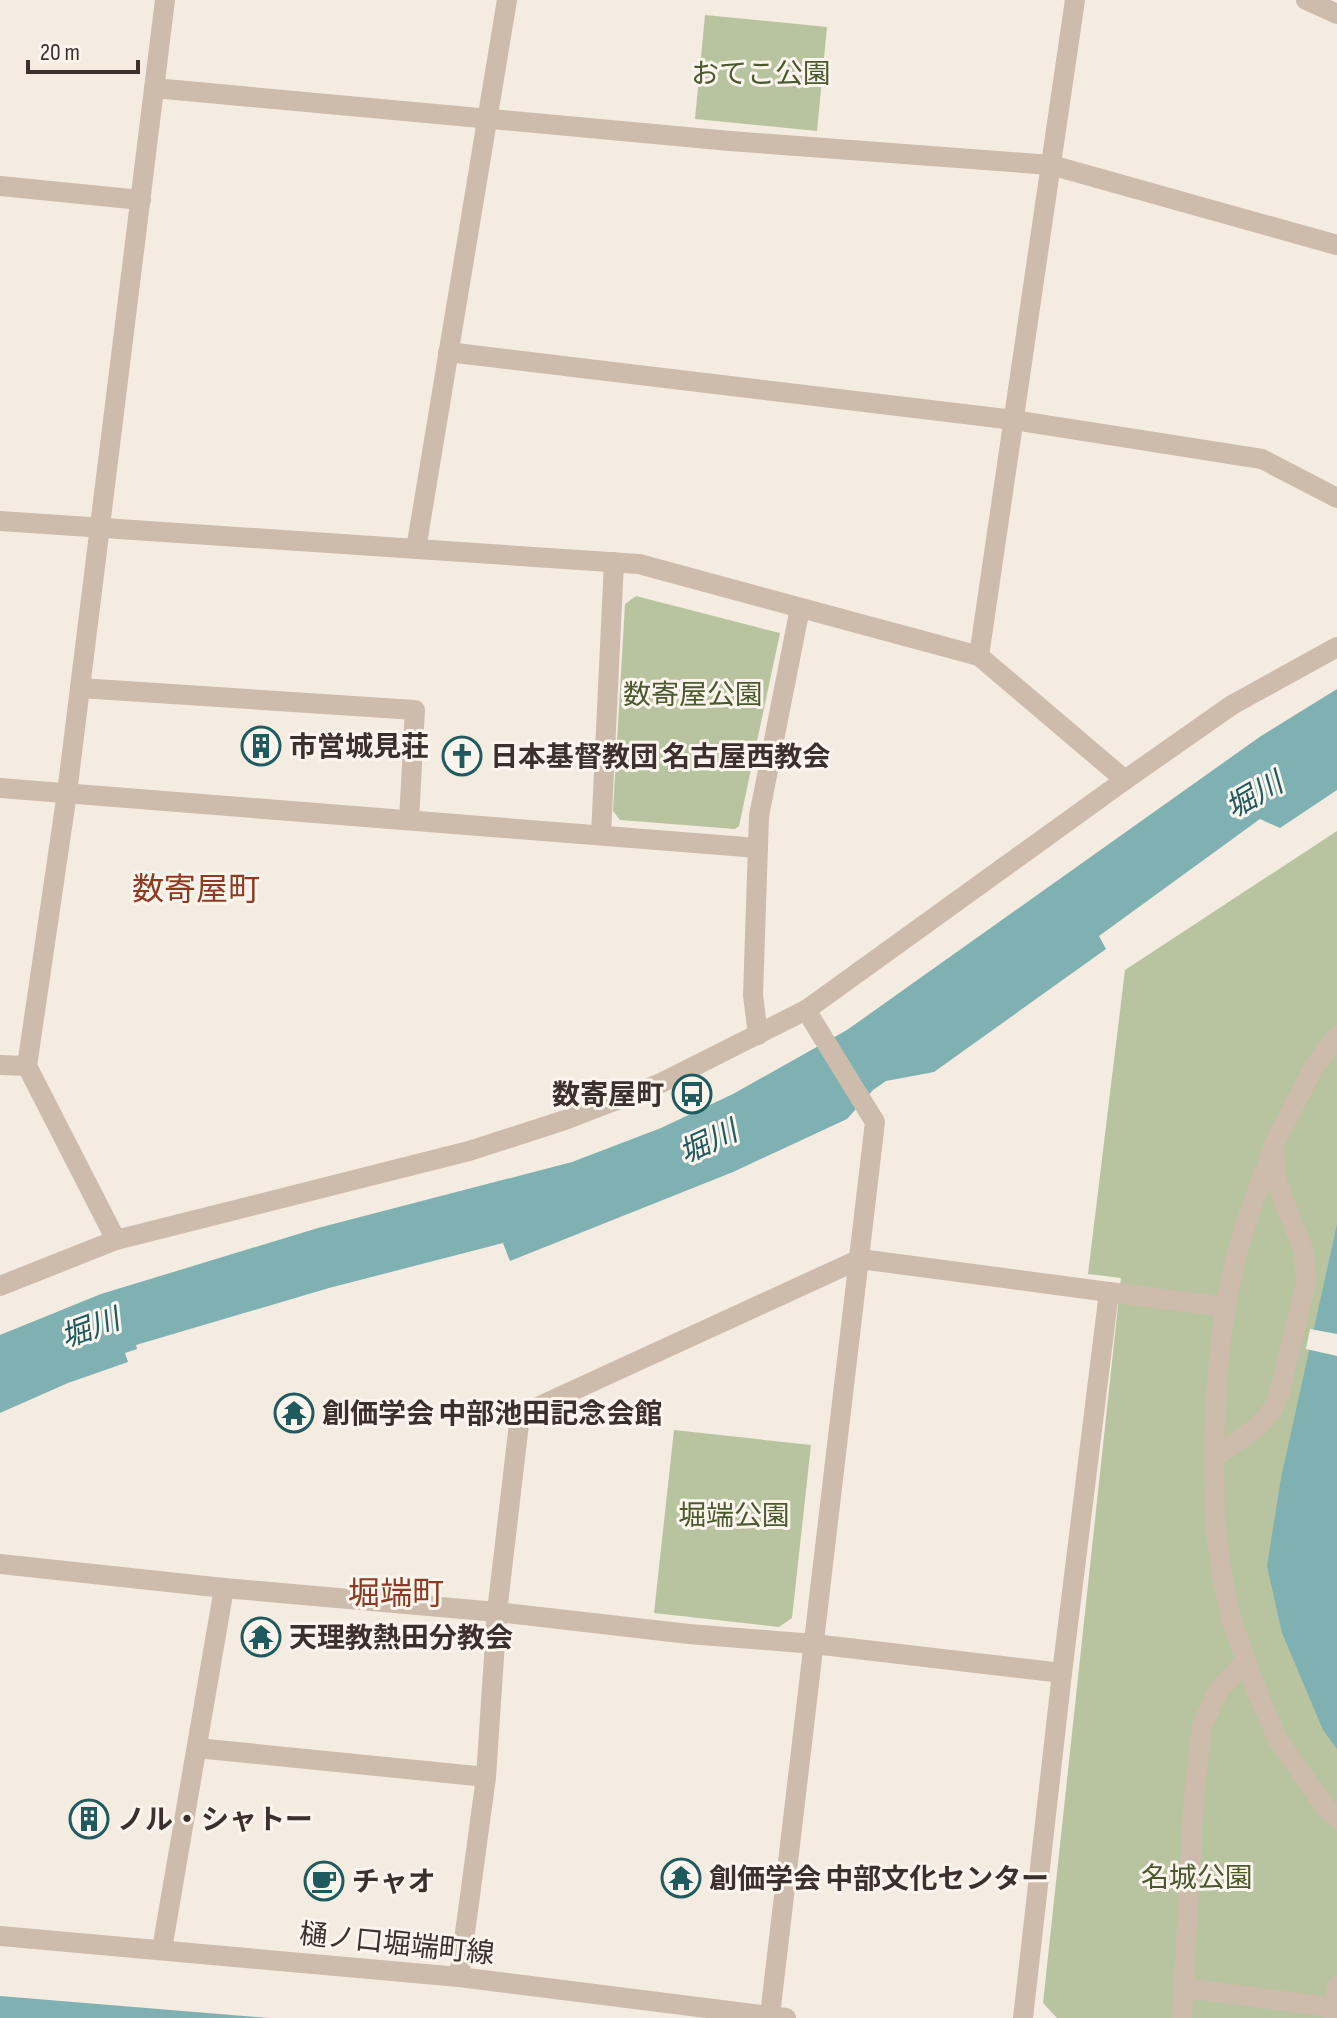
<svg xmlns="http://www.w3.org/2000/svg" width="1337" height="2018" font-family="'Sofia Sans Condensed','Noto Sans JP',sans-serif">
<style>
.green{fill:#b8c4a0}
.water{fill:#7fb0b2}
.pier{fill:#f4ebe1}
.lines{fill:none;stroke-linecap:round;stroke-linejoin:round}
.service{stroke:#cdbbac;stroke-width:20}
.pedestrian{stroke:#cdbbac;stroke-width:20}
.minor{stroke:#cdbbac;stroke-width:20}
.tertiary{stroke:#cdbbac;stroke-width:20}
.labels{text-anchor:middle;stroke-width:6;stroke-linejoin:round;paint-order:stroke}
.park-label{font-size:28px;fill:#4a5a2e;stroke:#fbf5ee}
.poi-label{font-size:28px;font-weight:bold;fill:#3b302b;stroke:#fbf5ee;text-anchor:start}
.street-label{font-size:28px;fill:#3b302b;stroke:#fbf5ee}
.water-label{font-size:30px;font-style:italic;fill:#1f5a5e;stroke:#fbf5ee}
.quarter-label{font-size:32px;fill:#8c3b22;stroke:#fbf5ee}
</style>
<rect width="100%" height="100%" fill="#f4ebe1"/>
<!-- green -->
<g class="green">
<path d="M705 15 827 27 817 131 695 119Z"/>
<path d="M636 596 780 633 739 826 735 829 620 820 613 811 625 604Z"/>
<path d="M1337 831V2018H1057L1043 2003 1121 1278 1088 1274 1125 970Z"/>
<path d="M674 1430 811 1445 792 1618 779 1627 654 1613Z"/>
</g>
<!-- water -->
<g class="water">
<path d="M1337 689V790L1280 828 1260 819 1099 936 1106 949 934 1072 886 1081 873 1090 847 1119 733 1172 510 1261 503 1243 329 1288 136 1345 137 1349 125 1353 128 1362 68 1383 0 1413V1335L101 1294 318 1228 572 1162 661 1128 733 1094 847 1030 1261 736Z"/>
<path d="M1337 1224V1749L1323 1730 1282 1633 1267 1566 1281 1478Z"/>
<path d="M0 1996 269 2018H0Z"/>
</g>
<!-- pier -->
<path class="pier" d="M1310 1329 1337 1334V1356L1306 1349Z"/>
<g class="lines">
<!-- service -->
<path class="service" d="M80 688 415 710 409 820"/>
<!-- pedestrian -->
<g class="pedestrian">
<path d="M1337 1036 1313 1068 1273 1146 1277 1183 1304 1252 1306 1282 1280 1391 1273 1409 1256 1428 1214 1457 1215 1523 1222 1576 1231 1619 1259 1697 1278 1740 1329 1812 1337 1818"/>
<path d="M1109 1292 1226 1307"/>
<path d="M1214 1457C1215 1393 1219 1329 1234 1266 1243 1227 1257 1191 1271 1154"/>
<path d="M1184 1988 1337 2008"/>
<path d="M1182 2018 1194 1795 1202 1726 1218 1691 1245 1661"/>
<path d="M1334 2018 1337 1986"/>
</g>
<!-- minor -->
<g class="minor">
<path d="M1306 0 1337 14"/>
<path d="M154 88 730 141 1051 165 1337 245"/>
<path d="M0 186 141 200"/>
<path d="M448 352 1014 420 1262 459 1337 498"/>
<path d="M0 521 639 564 979 656 1125 780"/>
<path d="M416 549 507 0"/>
<path d="M979 656 1075 0"/>
<path d="M0 788 758 848"/>
<path d="M601 835 614 562"/>
<path d="M758 1035 753 995 759 816 800 608"/>
<path d="M0 1065 27 1066"/>
<path d="M116 1240 27 1066 67 793 165 0"/>
<path d="M0 1564 224 1588 497 1612 689 1634 814 1644 1062 1673"/>
<path d="M197 1748 486 1777"/>
<path d="M162 1949 224 1588"/>
<path d="M459 1977 486 1777 497 1612 520 1415 860 1259 1109 1292 1062 1673 1023 2018"/>
<path d="M770 2015 875 1122 806 1010"/>
</g>
<!-- tertiary -->
<g class="tertiary">
<path d="M0 1286 116 1240 469 1151 565 1120 661 1083 806 1010 1125 780 1232 705 1337 647"/>
<path d="M0 1936 459 1977 786 2018"/>
</g>
</g>
<!-- icons -->
<defs>
<g id="building-ring" transform="scale(2)"><circle r="9.5" fill="#fbf5ee" stroke="#1f5a5e" stroke-width="1.5"/><path d="M-4-6H4V6H1V3H-1V6H-4ZM-2.5-4.3h1.7v1.8h-1.7ZM.8-4.3h1.7v1.8H.8ZM-2.5-1h1.7V.8h-1.7ZM.8-1h1.7V.8H.8Z" fill="#1f5a5e"/></g>
<g id="church-ring" transform="scale(2)"><circle r="9.5" fill="#fbf5ee" stroke="#1f5a5e" stroke-width="1.5"/><path d="M-1.2-6h2.4v3.5h3.3v2.4h-3.3V6h-2.4V-.1h-3.3v-2.4h3.3Z" fill="#1f5a5e"/></g>
<g id="bus-ring" transform="scale(2)"><circle r="9.5" fill="#fbf5ee" stroke="#1f5a5e" stroke-width="1.5"/><path d="M-5-6H5V4H4V6H2V4H-2V6H-4V4H-5ZM-3.5-4V0h7V-4ZM-3.5 1.2v1.5H-2V1.2ZM2 1.2v1.5H3.5V1.2Z" fill="#1f5a5e"/></g>
<g id="temple-ring" transform="scale(2)"><circle r="9.5" fill="#fbf5ee" stroke="#1f5a5e" stroke-width="1.5"/><path d="M0-6L5-2H3V0L6.5 2.5H4V6H1.5V3h-3V6H-4V2.5H-6.5L-3 0V-2H-5Z" fill="#1f5a5e"/></g>
<g id="cafe-ring" transform="scale(2)"><circle r="9.5" fill="#fbf5ee" stroke="#1f5a5e" stroke-width="1.5"/><path d="M-5.5-4.5H6V0H3Q3 3.5 0 3.5H-2.5Q-5.5 3.5-5.5 0ZM3-3.2v2h1.7v-2ZM-6 4.5H4V6H-6Z" fill="#1f5a5e"/></g>
</defs>
<g fill-rule="evenodd">
<use href="#building-ring" x="261" y="746"/>
<use href="#church-ring" x="462" y="756"/>
<use href="#bus-ring" x="692" y="1094"/>
<use href="#temple-ring" x="294" y="1413"/>
<use href="#temple-ring" x="261" y="1637"/>
<use href="#building-ring" x="89" y="1819"/>
<use href="#temple-ring" x="681" y="1878"/>
<use href="#cafe-ring" x="324" y="1881"/>
</g>
<g class="labels">
<!-- park labels -->
<g class="park-label">
<text x="761" y="83">おてこ公園</text>
<text x="693" y="704">数寄屋公園</text>
<text x="734" y="1525">堀端公園</text>
<text x="1197" y="1887">名城公園</text>
</g>
<!-- poi labels -->
<g class="poi-label">
<text x="289" y="756">市営城見荘</text>
<text x="490" y="766">日本基督教団 名古屋西教会</text>
<text x="664" y="1104" text-anchor="end">数寄屋町</text>
<text x="322" y="1423">創価学会 中部池田記念会館</text>
<text x="289" y="1647">天理教熱田分教会</text>
<text x="117" y="1829">ノル・シャトー</text>
<text x="709" y="1888">創価学会 中部文化センター</text>
<text x="352" y="1891">チャオ</text>
</g>
<!-- street labels -->
<g class="street-label">
<text transform="translate(397 1943) rotate(6)" y="10">樋ノ口堀端町線</text>
</g>
<!-- water labels -->
<g class="water-label">
<text transform="translate(1254 795) rotate(-30)" y="10">堀川</text>
<text transform="translate(708 1142) rotate(-25)" y="10">堀川</text>
<text transform="translate(90 1328) rotate(-20)" y="10">堀川</text>
</g>
<!-- quarter labels -->
<g class="quarter-label">
<text x="196" y="900">数寄屋町</text>
<text x="396" y="1604">堀端町</text>
</g>
</g>
<!-- scale -->
<path d="M28 60v12h110v-12" fill="none" stroke="#3b302b" stroke-width="4"/>
<text x="40" y="60" font-size="24" fill="#3b302b" stroke="#fbf5ee" stroke-width="6" paint-order="stroke">20 m</text>
</svg>
